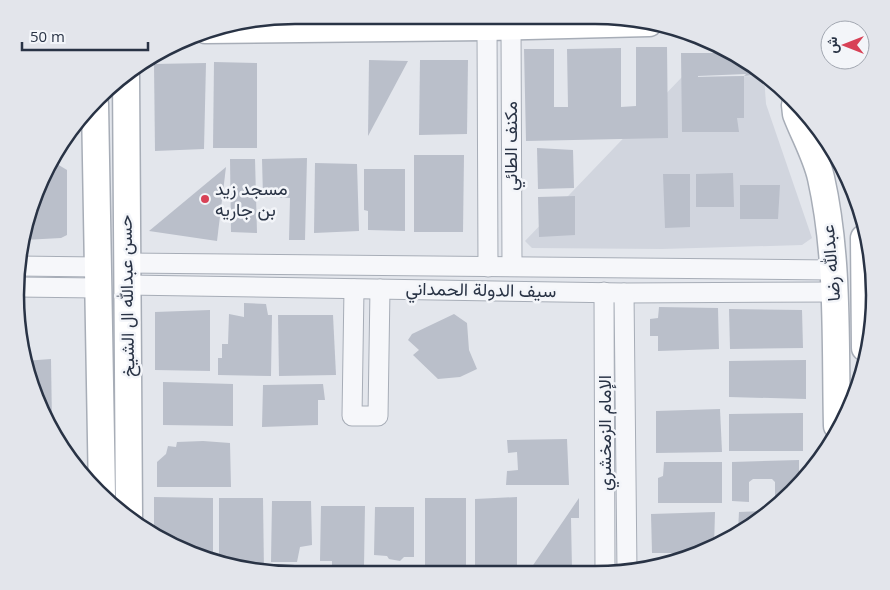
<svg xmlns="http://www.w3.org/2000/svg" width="890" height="590" font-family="'Open Sans',Vazirmatn,sans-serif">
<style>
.built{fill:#d1d5de}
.building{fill:#babfca;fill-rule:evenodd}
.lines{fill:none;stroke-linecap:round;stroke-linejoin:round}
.street-casing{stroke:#a7adb7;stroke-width:21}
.secondary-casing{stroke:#a7adb7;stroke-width:29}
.street{stroke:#f6f7fa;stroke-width:19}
.secondary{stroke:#fff;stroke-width:26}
.poi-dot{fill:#d84156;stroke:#f3f5f9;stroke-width:2}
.labels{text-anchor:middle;stroke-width:5;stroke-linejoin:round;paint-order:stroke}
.street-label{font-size:18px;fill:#293345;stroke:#f3f5f9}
.poi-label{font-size:18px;fill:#293345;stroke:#f3f5f9;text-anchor:start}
.rim{fill:none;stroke:#293345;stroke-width:2.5}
</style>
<rect width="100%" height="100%" fill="#e3e6ec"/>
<!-- built -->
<path class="built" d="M764 76 766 104 812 238 802 245 662 249 532 248 525 241 682 77Z"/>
<!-- building -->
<g class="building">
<path d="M636 47H667L668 138 526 141 524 49H554V107H568L567 49 621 48V107L636 106Z"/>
<path d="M681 53H732L764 74 744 76V118H737L739 132H682ZM746 74 744 76 698 77V76Z"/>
<path d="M369 60 408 61 368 136Z"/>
<path d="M420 60H468L467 134 419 135Z"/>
<path d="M214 62 257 63V148H213Z"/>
<path d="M206 63 204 149 155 151 154 64Z"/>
<path d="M537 148 573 150 574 188 538 189Z"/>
<path d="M414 155H464L463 232H414Z"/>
<path d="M307 158 305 240H289L290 198 263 197 262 159Z"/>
<path d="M230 159H255L257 233 231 232Z"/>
<path d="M315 163 357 164 359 231 314 233Z"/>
<path d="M50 164H57L67 170V235L61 238 24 240 36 188Z"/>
<path d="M226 167 217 241 149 231Z"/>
<path d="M364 169H405V231L368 230V211L364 210Z"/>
<path d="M733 173 734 207H696V174Z"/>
<path d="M663 174H690V227L665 228Z"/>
<path d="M740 185H780L778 219H740Z"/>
<path d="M575 196V235L539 237 538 197Z"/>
<path d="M244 303 266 304 268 315H272L271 376 218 375V358H222V344H228L229 314 244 317Z"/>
<path d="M659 307 718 308 719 349 658 351V336H650V319L658 318Z"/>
<path d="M729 309 802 310 803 348 730 349Z"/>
<path d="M210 310V371L155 370V312Z"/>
<path d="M454 314 467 323 469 350 477 369 460 377 438 379 413 355 419 350 408 340 412 334Z"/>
<path d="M278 315H333L336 375 279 376Z"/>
<path d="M51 359 52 424H48L24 361Z"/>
<path d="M806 360V399L729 397V361Z"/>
<path d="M163 382 233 384V426L163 425Z"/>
<path d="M323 384 325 400H318V425L262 427 263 385Z"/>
<path d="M720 409 722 452 656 453V411Z"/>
<path d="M803 413V451H729V414Z"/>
<path d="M52 434H60L62 438V447Z"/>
<path d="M567 439 569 485H506L507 471 518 470 517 452 508 453 507 440Z"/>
<path d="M203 441 230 443 231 487H157V462L166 454 168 446 176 447 177 442Z"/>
<path d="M799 460V471H811L805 480 778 501 775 499V482L772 479H753L749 482V502L732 501V462Z"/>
<path d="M664 462H722V503H658V478L663 476Z"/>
<path d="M154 497 213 498V559L171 546 154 535Z"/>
<path d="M517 497V574H493V569H475V499Z"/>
<path d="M219 498H263L264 573 219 561Z"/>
<rect x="425" y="498" width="41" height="71"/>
<path d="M579 498V518H571L572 570 545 571V574H527Z"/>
<path d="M272 501H311L312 545 300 547 297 562H271Z"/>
<path d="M321 506H365L364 567 332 570V561H320Z"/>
<path d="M375 507H414V557H404L400 561 389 559 387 556 374 555Z"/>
<path d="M764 511 738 531 739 512Z"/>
<path d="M715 512 714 548 694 553H652L651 514Z"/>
</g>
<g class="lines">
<!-- street casing -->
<g class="street-casing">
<g id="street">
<path d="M511 26 512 266"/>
<path d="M487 27 488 267"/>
<path d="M126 263 832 270"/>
<path d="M18 266 97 267"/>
<path d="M127 285 624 293 835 292"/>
<path d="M17 287 97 288"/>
<path d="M354 289 352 416H378L380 289"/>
<path d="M604 292 605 574"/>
<path d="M624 293 627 571"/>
</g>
</g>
<!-- secondary casing -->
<g class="secondary-casing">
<g id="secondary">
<path d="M205 30 487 27 649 23"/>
<path d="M126 75 129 518"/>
<path d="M95 104 102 495"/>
<path d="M795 105 796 114C804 135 816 156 821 178 839 258 835 344 837 426"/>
<path d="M864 238 865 348"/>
</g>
</g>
<!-- street -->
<use href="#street" class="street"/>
<!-- secondary -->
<use href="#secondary" class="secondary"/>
</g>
<!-- markers -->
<circle class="poi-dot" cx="205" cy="199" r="5"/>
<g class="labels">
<!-- street labels -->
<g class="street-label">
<text transform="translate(511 146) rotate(-90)" y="6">مكنف الطائي</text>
<text transform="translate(831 263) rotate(-95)" y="6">عبدالله رضا</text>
<text transform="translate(481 290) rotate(1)" y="6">سيف الدولة الحمداني</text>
<text transform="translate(127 296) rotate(-91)" y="6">حسن عبدالله ال الشيخ</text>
<text transform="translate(605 433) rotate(-90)" y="6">الإمام الزمخشري</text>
</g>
<!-- poi labels -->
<g class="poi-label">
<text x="215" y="195">مسجد زيد<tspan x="215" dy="21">بن جاريه</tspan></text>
</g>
</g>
<!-- crop -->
<path d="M0 0H890V590H0ZM295 24H595A271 271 0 0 1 866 295V295A271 271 0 0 1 595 566H295A271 271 0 0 1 24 295V295A271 271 0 0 1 295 24Z" fill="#e3e5eb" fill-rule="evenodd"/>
<path class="rim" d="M295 24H595A271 271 0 0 1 866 295V295A271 271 0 0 1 595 566H295A271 271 0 0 1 24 295V295A271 271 0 0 1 295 24Z"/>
<!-- north arrow -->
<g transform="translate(845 45) rotate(270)"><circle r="24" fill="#f3f5f9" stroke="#a2a7b1"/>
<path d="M0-4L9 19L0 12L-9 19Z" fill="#d84156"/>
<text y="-8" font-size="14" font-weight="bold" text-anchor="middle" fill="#293345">ش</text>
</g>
<!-- scale -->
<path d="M22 42v8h126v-8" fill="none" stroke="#293345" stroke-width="2.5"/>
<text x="30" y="42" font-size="15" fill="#293345" stroke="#f3f5f9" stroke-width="4" paint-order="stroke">50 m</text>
</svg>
